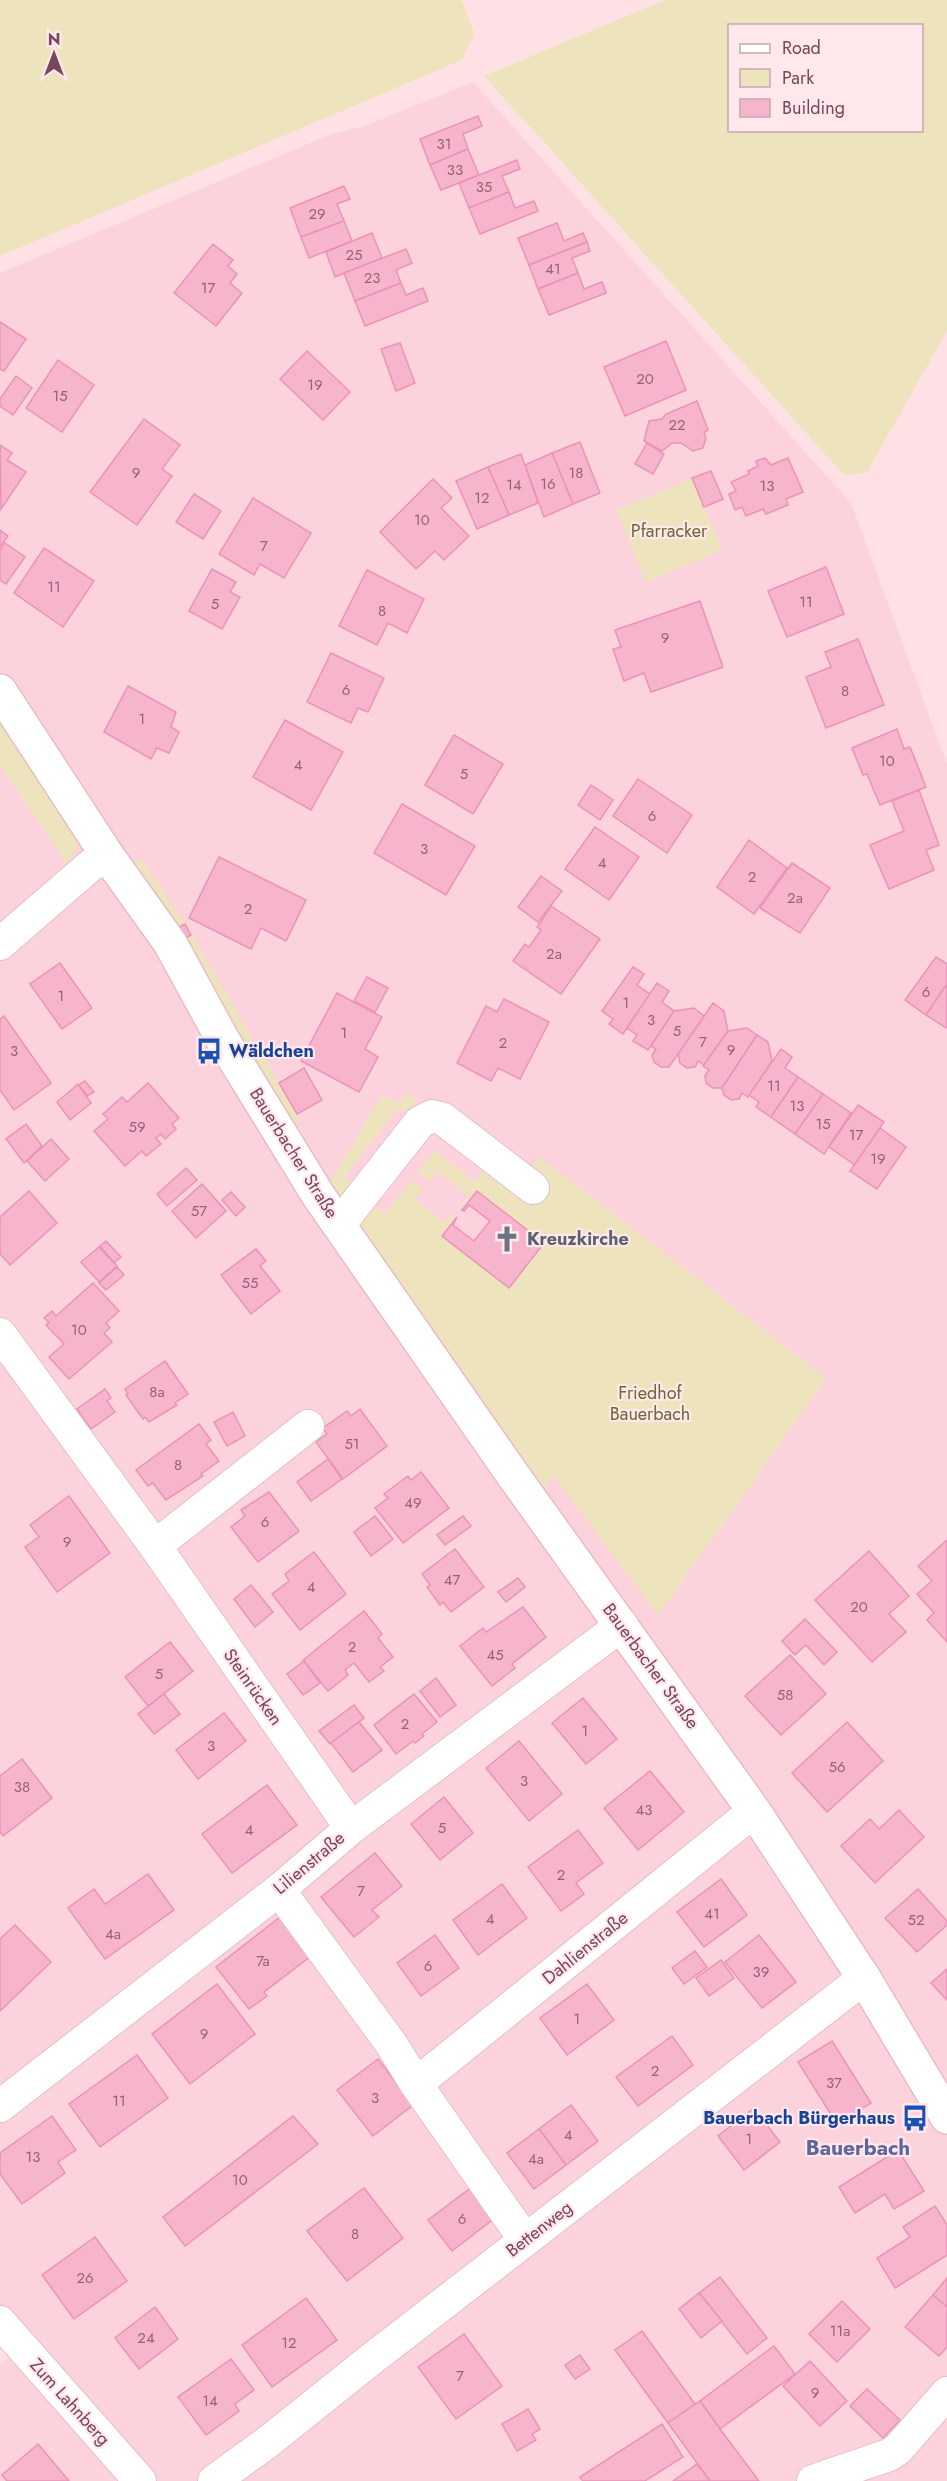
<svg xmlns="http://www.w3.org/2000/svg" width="947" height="2481" font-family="Jost,sans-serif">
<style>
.residential{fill:#fcd3dc}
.green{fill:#ede4bd;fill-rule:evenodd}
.building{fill:#f7b5cd;stroke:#eb93b6;stroke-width:1.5}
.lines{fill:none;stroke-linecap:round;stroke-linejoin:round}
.street-casing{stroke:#e5bec9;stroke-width:34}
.secondary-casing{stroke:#ebbac9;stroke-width:36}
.street{stroke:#fff;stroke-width:32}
.secondary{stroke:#fff;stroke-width:33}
.labels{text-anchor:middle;stroke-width:4.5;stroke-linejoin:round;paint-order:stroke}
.number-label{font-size:15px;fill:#986177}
.park-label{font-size:18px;fill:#6c6934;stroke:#ffe8ec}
.transit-label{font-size:18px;font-weight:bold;fill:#164399;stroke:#ffe8ec;text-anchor:start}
.street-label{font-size:18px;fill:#78455a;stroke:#ffe8ec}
.worship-label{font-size:18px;font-weight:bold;fill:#5b616d;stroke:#ffe8ec;text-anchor:start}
.quarter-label{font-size:21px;font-weight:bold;fill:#5f669c;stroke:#ffe8ec}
</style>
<rect width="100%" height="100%" fill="#ffe0e5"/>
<!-- residential -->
<path class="residential" d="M473 82 851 503 947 764V2481H0V2365L12 2355 0 2341V273L332 134 365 126Z"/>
<!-- green -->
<g class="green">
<path d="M0 0H462L474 33 462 60 0 256Z"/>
<path d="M665 0H947V331L867 472 844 475 484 76ZM730 26H922V130H730Z"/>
<path d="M692 479 722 550 646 582 616 510Z"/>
<path d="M0 720 74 833C79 847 78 853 66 862L0 766Z"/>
<path d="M140 858 185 923 299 1118 295 1127 132 866Z"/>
<path d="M383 1094 396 1103 404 1096 411 1095 420 1111 414 1118 399 1107 344 1177 357 1188 344 1197H338L328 1185Z"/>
<path d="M434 1151 475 1182 487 1166 529 1172 540 1157 826 1378 766 1464 758 1460 764 1467 658 1615 554 1476 542 1490 359 1233 356 1219 369 1202 385 1214 412 1180 423 1189 415 1199 445 1223 453 1214 455 1216 441 1235 510 1288 544 1243 475 1190 461 1208 459 1207 468 1196 438 1171 429 1182 418 1172Z"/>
</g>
<!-- building -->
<g class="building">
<path d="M478 116 482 126 463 134 468 149 430 165 420 139Z"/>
<path d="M468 149 479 175 441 190 430 165Z"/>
<path d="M517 160 520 169 502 176 509 192 469 208 459 183Z"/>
<path d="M344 186 350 199 337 204 344 221 301 237 290 208Z"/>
<path d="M509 192 515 208 534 201 538 211 480 234 469 208Z"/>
<path d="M344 221 352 241 309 258 301 237Z"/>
<path d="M557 223 564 241 583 233 587 242 529 265 518 238Z"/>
<path d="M372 233 382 258 335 277 326 252Z"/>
<path d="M587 242 590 251 572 258 578 273 538 289 529 265Z"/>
<path d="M213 244 233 260 228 266 237 274 230 283 242 293 216 326 174 293Z"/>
<path d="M406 249 412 263 396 270 401 283 355 301 344 273Z"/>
<path d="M578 273 584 289 602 282 606 293 549 315 538 289Z"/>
<path d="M401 283 406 295 423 288 428 301 365 326 355 301Z"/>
<path d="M0 322 26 339 4 371 0 369Z"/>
<path d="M666 341 686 390 625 416 604 367Z"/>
<path d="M400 343 415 383 396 391 381 349Z"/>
<path d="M307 351 350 392 323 420 280 379Z"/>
<path d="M58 360 94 385 62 432 26 408Z"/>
<path d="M16 376 32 388 13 415 0 406V399Z"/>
<path d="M697 401 708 430 704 432 706 438 703 448 693 451 681 443H672L662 451 644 441 649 421 662 419 666 414Z"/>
<path d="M144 419 180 445 162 469 172 476 137 525 90 492Z"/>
<path d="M580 442 600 493 573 504 552 453Z"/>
<path d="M647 443 664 454 653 474 635 464Z"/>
<path d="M0 445 12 453 7 460 26 472 1 509Z"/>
<path d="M552 453 573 504 544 517 525 465Z"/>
<path d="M521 454 538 503 509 515 488 467Z"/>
<path d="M765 458 771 465 788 458 803 492 786 499 788 505 766 514 763 509 746 516 742 507 735 510 729 494 736 491 731 482 749 474 748 471 758 466 756 461Z"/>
<path d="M488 467 509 515 477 529 456 481Z"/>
<path d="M711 471 723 499 704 507 692 478Z"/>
<path d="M433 479 452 498 441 508 469 536 444 560 435 551 416 569 380 532Z"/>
<path d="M194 494 221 511 203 539 176 522Z"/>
<path d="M253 498 311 533 284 578 260 564 254 575 219 554Z"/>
<path d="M0 530 8 536 0 547Z"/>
<path d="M5 543 25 557 6 584 0 580V550Z"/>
<path d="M44 548 94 581 63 627 14 593Z"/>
<path d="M826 567 844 614 787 637 768 591Z"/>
<path d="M212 569 236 582 230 592 240 597 222 629 189 611Z"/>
<path d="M367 570 424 599 407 633 388 623 377 645 339 626Z"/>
<path d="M700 601 723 667 651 692 644 673 624 681 613 649 621 647 615 630Z"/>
<path d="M858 639 884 705 826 728 806 677 831 667 825 652Z"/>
<path d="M331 653 384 678 368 712 358 708 351 723 307 702Z"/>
<path d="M128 686 176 712 171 727 179 732 169 753 157 748 151 759 104 732Z"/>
<path d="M285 720 343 752 311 810 253 777Z"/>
<path d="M897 729 904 749 910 747 926 787 880 805 867 774 863 775 852 748Z"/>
<path d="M454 735 503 764 473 814 425 785Z"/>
<path d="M638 779 692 815 667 853 613 816Z"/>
<path d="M591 785 613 800 600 820 578 805Z"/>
<path d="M919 790 939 845 926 850 934 870 889 889 870 845 904 831 892 801Z"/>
<path d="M402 804 475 846 446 895 374 853Z"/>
<path d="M595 827 639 857 609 900 565 869Z"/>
<path d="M749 840 787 868 754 914 717 887Z"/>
<path d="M219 857 306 900 286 941 261 928 251 949 189 918Z"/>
<path d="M792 863 830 888 800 933 760 908Z"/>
<path d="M541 876 562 891 538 922 518 907Z"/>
<path d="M551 906 600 939 561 994 513 961 525 944 529 947 541 930 537 927Z"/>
<path d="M185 924 191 935 182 940 175 929Z"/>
<path d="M936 957 947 964V984L926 1015 905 1000Z"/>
<path d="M60 963 92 1008 62 1029 30 984Z"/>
<path d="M633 967 644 974 637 985 650 994 623 1034 609 1024 613 1019 602 1011Z"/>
<path d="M367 977 388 988 375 1012 354 1001Z"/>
<path d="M657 983 669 991 662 1002 674 1011 648 1050 633 1041 637 1035 627 1028Z"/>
<path d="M947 984V1026L946 1028 926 1015Z"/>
<path d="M337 993 382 1017 365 1049 378 1057 359 1092 301 1061Z"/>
<path d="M504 999 549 1022 520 1079 498 1068 491 1081 457 1063 486 1006 497 1012Z"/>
<path d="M713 1003 724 1011 728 1031 704 1065 698 1061 695 1067 687 1068 680 1063 678 1054Z"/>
<path d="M694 1008 704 1016 669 1067H661L654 1062 652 1055 656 1049 651 1046 674 1011Z"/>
<path d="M4 1016 51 1083 14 1110 0 1090V1019Z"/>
<path d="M747 1028 757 1035 722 1088H713L706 1083 705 1076 709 1070 703 1066 728 1031Z"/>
<path d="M757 1035 768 1042 772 1061 748 1097 742 1093 739 1099 731 1100 724 1095 722 1088Z"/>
<path d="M781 1049 792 1057 785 1068 798 1077 771 1117 756 1107 759 1102 749 1095Z"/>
<path d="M304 1068 322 1100 297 1114 279 1083Z"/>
<path d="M798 1077 823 1094 795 1134 771 1117Z"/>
<path d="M85 1081 94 1092 87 1096 79 1085Z"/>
<path d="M148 1083 179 1118 172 1124 176 1129 165 1139 161 1134 156 1138 161 1144 146 1156 142 1151 125 1166 94 1131 108 1119 103 1114 122 1097 127 1102Z"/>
<path d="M78 1084 91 1103 70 1120 57 1102Z"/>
<path d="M823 1094 851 1113 824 1154 795 1134Z"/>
<path d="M858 1105 884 1122 855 1165 829 1147Z"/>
<path d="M26 1124 42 1146 24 1163 6 1139Z"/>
<path d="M880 1128 906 1147 877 1189 850 1171Z"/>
<path d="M51 1139 69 1159 45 1181 27 1161Z"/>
<path d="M186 1168 197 1180 167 1206 157 1194Z"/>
<path d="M202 1184 226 1211 196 1238 172 1211Z"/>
<path d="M29 1191 57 1223 10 1265 0 1254V1217Z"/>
<path d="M477 1191 544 1243 509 1288 442 1236 457 1217 453 1225 474 1241 490 1221 469 1205 464 1211 462 1210Z"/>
<path d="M231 1192 245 1207 236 1216 222 1200Z"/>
<path d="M106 1241 121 1257 114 1263 100 1246Z"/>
<path d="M99 1247 117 1266 99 1282 81 1262Z"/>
<path d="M256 1249 266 1261 260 1266 280 1291 251 1314 221 1275Z"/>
<path d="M117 1267 124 1275 106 1290 99 1283Z"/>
<path d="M93 1283 119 1311 106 1323 110 1328 104 1333 112 1342 69 1379 49 1357 64 1344 46 1325 49 1322 44 1318 52 1311 56 1316Z"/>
<path d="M165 1361 188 1394 175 1403 177 1405 149 1422 145 1417 143 1419 126 1395 128 1394 125 1389Z"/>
<path d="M105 1389 111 1398 107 1401 115 1412 91 1429 77 1409Z"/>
<path d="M360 1409 387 1446 343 1479 316 1442 327 1434 323 1428 347 1411 351 1416Z"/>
<path d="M233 1412 245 1436 227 1446 214 1422Z"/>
<path d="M199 1424 211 1440 206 1444 219 1461 201 1474 203 1476 166 1500 153 1483 148 1486 136 1470Z"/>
<path d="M328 1459 342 1479 311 1501 297 1482Z"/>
<path d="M421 1472 449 1508 403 1543 375 1508 388 1498 384 1494 408 1476 411 1480Z"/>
<path d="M269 1492 299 1531 258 1562 231 1527 245 1516 241 1510Z"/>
<path d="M69 1496 110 1553 57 1592 25 1547 39 1537 30 1525Z"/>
<path d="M375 1516 393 1539 371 1556 354 1532Z"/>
<path d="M463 1516 471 1526 445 1545 437 1535Z"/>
<path d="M947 1540V1642L927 1620 934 1613 917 1594 932 1581 918 1566Z"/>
<path d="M455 1549 484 1587 451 1612 443 1602 440 1605 427 1587 430 1585 422 1574Z"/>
<path d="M869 1551 909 1596 889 1614 906 1632 872 1662 815 1600Z"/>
<path d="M314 1552 346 1594 300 1630 272 1594 289 1581 285 1574Z"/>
<path d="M518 1578 525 1587 506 1602 498 1592Z"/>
<path d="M251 1585 273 1612 255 1627 234 1599Z"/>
<path d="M523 1607 546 1637 512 1664 515 1668 492 1686 460 1646 483 1628 486 1632Z"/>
<path d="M364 1611 382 1634 378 1638 393 1657 380 1667 384 1671 369 1682 354 1663 345 1670 348 1675 328 1691 303 1660Z"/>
<path d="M805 1619 837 1652 824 1665 806 1645 795 1655 782 1641Z"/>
<path d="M170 1642 193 1671 148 1706 125 1677Z"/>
<path d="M790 1655 826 1694 781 1735 745 1696Z"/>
<path d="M304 1661 320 1683 303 1695 287 1674Z"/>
<path d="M436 1678 456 1705 440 1717 420 1691Z"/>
<path d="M164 1694 180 1714 154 1734 138 1714Z"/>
<path d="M414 1694 437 1722 422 1734 424 1736 415 1743 413 1741 396 1754 374 1725Z"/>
<path d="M583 1698 617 1739 586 1764 552 1723Z"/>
<path d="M354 1705 364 1718 330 1744 319 1731Z"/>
<path d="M224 1713 246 1741 198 1779 176 1750Z"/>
<path d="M359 1722 382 1750 353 1772 331 1743Z"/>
<path d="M847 1722 883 1761 827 1812 792 1773Z"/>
<path d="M519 1741 562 1794 529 1821 486 1768Z"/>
<path d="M22 1759 52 1798 3 1836 0 1832V1776Z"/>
<path d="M650 1771 684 1812 638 1850 604 1808Z"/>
<path d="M267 1785 297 1825 232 1873 202 1834Z"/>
<path d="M444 1797 473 1833 440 1860 411 1824Z"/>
<path d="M899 1810 924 1837 875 1883 841 1846 870 1819 879 1829Z"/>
<path d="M578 1830 603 1863 576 1883 584 1894 561 1911 528 1867Z"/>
<path d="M375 1853 402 1886 372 1910 379 1917 354 1937 321 1897Z"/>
<path d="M148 1874 174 1910 105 1959 68 1908 94 1889 105 1904Z"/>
<path d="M721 1879 747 1915 704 1947 677 1912Z"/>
<path d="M502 1884 527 1918 478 1955 453 1920Z"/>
<path d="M918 1889 947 1921V1925L917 1952 885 1918Z"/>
<path d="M280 1917 311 1956 264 1992 267 1996 249 2009 216 1967Z"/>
<path d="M15 1925 51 1962 0 2011V1939Z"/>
<path d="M435 1935 459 1968 421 1996 397 1963Z"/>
<path d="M759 1935 796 1982 762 2008 725 1962Z"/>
<path d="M695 1951 707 1967 684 1984 672 1968Z"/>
<path d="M721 1960 734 1978 709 1996 696 1978Z"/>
<path d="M947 1969V2000L931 1983Z"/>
<path d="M217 1984 255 2034 190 2084 152 2034Z"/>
<path d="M587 1984 614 2020 567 2055 540 2018Z"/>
<path d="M672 2036 693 2065 638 2106 616 2077Z"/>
<path d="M832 2041 871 2103 837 2124 798 2062Z"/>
<path d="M137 2055 168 2098 100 2147 69 2104Z"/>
<path d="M378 2059 413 2105 373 2136 337 2090Z"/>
<path d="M571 2105 598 2141 566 2165 539 2129Z"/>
<path d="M754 2108 780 2142 744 2170 718 2136Z"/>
<path d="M52 2116 76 2150 58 2162 65 2173 22 2204 0 2174V2153Z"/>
<path d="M293 2116 318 2144 185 2246 163 2217Z"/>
<path d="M539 2129 566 2165 534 2189 507 2153Z"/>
<path d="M898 2150 924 2191 894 2209 885 2194 855 2213 839 2187Z"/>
<path d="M472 2187 496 2217 452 2251 428 2220Z"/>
<path d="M364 2188 403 2238 347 2281 307 2231Z"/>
<path d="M935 2206 947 2225V2255L895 2288 877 2258 910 2237 903 2227Z"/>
<path d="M95 2237 127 2281 74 2319 42 2275Z"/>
<path d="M720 2277 767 2338 747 2354 699 2293Z"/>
<path d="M947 2278V2307L933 2295Z"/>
<path d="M699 2293 722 2321 701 2338 679 2309Z"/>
<path d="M933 2295 947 2307V2347L939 2356 905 2327Z"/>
<path d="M306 2298 337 2340 272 2387 242 2345Z"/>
<path d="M842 2301 870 2329 837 2362 809 2334Z"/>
<path d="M155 2307 178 2339 139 2369 115 2338Z"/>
<path d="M642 2331 695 2404 668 2423 615 2350Z"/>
<path d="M464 2334 502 2386 456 2419 418 2367Z"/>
<path d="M774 2346 795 2374 720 2429 700 2401Z"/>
<path d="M580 2355 590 2369 575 2379 565 2365Z"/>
<path d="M231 2359 254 2390 235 2404 239 2411 206 2435 178 2397Z"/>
<path d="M810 2361 847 2401 820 2426 783 2386Z"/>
<path d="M867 2389 900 2420 883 2438 850 2406Z"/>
<path d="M700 2401 720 2429 759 2481H710L668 2423Z"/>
<path d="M528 2409 540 2429 532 2434 536 2440 517 2451 502 2424Z"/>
<path d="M662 2424 683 2457 645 2481H583L580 2477Z"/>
<path d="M38 2444 69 2481H7L2 2475Z"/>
<path d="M697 2464 710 2481H673Z"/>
</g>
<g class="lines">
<!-- street casing -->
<g class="street-casing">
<g id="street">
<path d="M0 944 90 866 107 855"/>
<path d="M339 1225 420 1122 432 1116 443 1119 533 1188"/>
<path d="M0 1334 155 1546 351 1828"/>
<path d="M155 1546 308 1426"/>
<path d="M279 1890 392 2045 416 2084 525 2240"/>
<path d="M416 2084 754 1811"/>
<path d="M0 2106 279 1890 351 1828 622 1625"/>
<path d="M0 2322 140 2481"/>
<path d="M214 2481 269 2441 369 2361 864 1978"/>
<path d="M813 2481 889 2455 898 2449 947 2393"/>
</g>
</g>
<!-- secondary casing -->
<g class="secondary-casing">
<path id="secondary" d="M0 691 107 855 170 943 224 1042 318 1195 515 1478 754 1811 864 1978 947 2117"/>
</g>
<!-- street -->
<use href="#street" class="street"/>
<!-- secondary -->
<use href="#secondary" class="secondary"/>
</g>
<!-- icons -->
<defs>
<g id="bus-bare" transform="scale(2.07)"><path d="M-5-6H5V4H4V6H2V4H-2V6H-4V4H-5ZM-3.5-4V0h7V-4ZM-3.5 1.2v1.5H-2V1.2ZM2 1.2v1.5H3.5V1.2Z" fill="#1a4fb4" stroke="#ffe8ec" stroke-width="2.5" paint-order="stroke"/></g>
<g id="church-bare" transform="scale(2.07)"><path d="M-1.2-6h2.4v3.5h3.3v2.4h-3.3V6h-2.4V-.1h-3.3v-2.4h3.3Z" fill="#6b7280" stroke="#ffe8ec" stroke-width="2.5" paint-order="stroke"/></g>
</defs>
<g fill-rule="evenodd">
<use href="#bus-bare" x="209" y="1051"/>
<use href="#church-bare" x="507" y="1239"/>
<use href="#bus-bare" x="915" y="2118"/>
</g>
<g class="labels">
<!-- number labels -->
<g class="number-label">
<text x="444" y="149">31</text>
<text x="455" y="175">33</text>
<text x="484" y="192">35</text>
<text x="317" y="219">29</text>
<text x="354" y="260">25</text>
<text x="553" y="274">41</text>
<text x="372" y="283">23</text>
<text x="208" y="293">17</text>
<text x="645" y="384">20</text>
<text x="315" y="390">19</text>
<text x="60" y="401">15</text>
<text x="677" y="430">22</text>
<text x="136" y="478">9</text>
<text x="576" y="478">18</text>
<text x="548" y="489">16</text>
<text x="514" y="490">14</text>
<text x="767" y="491">13</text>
<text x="482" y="503">12</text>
<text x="422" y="525">10</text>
<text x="264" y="551">7</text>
<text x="54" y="592">11</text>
<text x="806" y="607">11</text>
<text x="215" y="609">5</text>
<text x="382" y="616">8</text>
<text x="665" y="643">9</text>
<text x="346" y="695">6</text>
<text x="845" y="696">8</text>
<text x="142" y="724">1</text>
<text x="887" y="766">10</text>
<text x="298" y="770">4</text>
<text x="464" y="779">5</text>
<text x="652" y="821">6</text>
<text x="424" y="854">3</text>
<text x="602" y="868">4</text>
<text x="752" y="882">2</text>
<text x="795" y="903">2a</text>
<text x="248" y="914">2</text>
<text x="554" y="959">2a</text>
<text x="926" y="997">6</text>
<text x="61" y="1001">1</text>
<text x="626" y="1008">1</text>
<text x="651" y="1025">3</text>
<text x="677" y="1036">5</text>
<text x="344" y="1038">1</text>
<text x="703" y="1047">7</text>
<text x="503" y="1048">2</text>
<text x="731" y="1055">9</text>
<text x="14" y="1056">3</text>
<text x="774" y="1091">11</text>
<text x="797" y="1111">13</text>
<text x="823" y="1129">15</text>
<text x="137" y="1132">59</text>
<text x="856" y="1140">17</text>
<text x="878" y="1164">19</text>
<text x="199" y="1216">57</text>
<text x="250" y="1288">55</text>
<text x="79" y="1335">10</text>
<text x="157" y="1397">8a</text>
<text x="352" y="1449">51</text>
<text x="178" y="1470">8</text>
<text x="413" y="1508">49</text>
<text x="265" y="1527">6</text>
<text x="67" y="1547">9</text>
<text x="452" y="1585">47</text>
<text x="311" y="1592">4</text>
<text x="859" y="1612">20</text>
<text x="352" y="1652">2</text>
<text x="495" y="1660">45</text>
<text x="159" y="1679">5</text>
<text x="785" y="1700">58</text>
<text x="405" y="1729">2</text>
<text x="585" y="1736">1</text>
<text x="211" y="1751">3</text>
<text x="837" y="1772">56</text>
<text x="524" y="1786">3</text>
<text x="22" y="1792">38</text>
<text x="644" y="1815">43</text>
<text x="442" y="1833">5</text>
<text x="249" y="1835">4</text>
<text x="561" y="1880">2</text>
<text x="361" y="1896">7</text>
<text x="712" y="1919">41</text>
<text x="490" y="1924">4</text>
<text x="916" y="1925">52</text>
<text x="113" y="1939">4a</text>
<text x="263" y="1966">7a</text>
<text x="428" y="1971">6</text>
<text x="761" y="1977">39</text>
<text x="577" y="2024">1</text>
<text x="204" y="2039">9</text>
<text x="655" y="2076">2</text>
<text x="834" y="2088">37</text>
<text x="375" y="2103">3</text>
<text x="119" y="2106">11</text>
<text x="568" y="2140">4</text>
<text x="749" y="2144">1</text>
<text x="33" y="2162">13</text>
<text x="536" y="2164">4a</text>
<text x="240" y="2185">10</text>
<text x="462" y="2224">6</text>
<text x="355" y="2239">8</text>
<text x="85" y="2283">26</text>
<text x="840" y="2336">11a</text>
<text x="146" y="2343">24</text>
<text x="289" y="2348">12</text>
<text x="460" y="2381">7</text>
<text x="815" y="2398">9</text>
<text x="210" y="2406">14</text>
</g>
<!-- park labels -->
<g class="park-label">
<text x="669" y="537">Pfarracker</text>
<text x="650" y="1399">Friedhof<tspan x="650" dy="21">Bauerbach</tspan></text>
</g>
<!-- transit labels -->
<g class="transit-label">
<text x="229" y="1057">Wäldchen</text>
<text x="895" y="2124" text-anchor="end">Bauerbach Bürgerhaus</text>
</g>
<!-- street labels -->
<g class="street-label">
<text transform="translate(294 1153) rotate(58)" y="6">Bauerbacher Straße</text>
<text transform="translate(651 1666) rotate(54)" y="6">Bauerbacher Straße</text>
<text transform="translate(253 1687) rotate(55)" y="6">Steinrücken</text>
<text transform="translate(309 1863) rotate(-40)" y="6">Lilienstraße</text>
<text transform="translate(585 1948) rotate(-39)" y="6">Dahlienstraße</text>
<text transform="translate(539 2229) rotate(-38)" y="6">Bettenweg</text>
<text transform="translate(70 2402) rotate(48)" y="6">Zum Lahnberg</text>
</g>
<!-- worship labels -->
<g class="worship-label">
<text x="527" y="1245">Kreuzkirche</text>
</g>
<!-- quarter labels -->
<g class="quarter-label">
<text x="858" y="2155">Bauerbach</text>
</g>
</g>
<!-- legend -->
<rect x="728" y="24" width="195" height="108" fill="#ffe8ec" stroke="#c9a7b2" stroke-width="1.5"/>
<rect x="740" y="44" width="30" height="9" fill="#ffffff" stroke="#c9a7b2" stroke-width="1.5"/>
<text x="782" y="54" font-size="18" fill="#78455a">Road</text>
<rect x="740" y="69" width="30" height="18" fill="#ede4bd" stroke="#c9a7b2" stroke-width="1.5"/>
<text x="782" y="84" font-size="18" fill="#78455a">Park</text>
<rect x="740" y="99" width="30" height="18" fill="#f7b5cd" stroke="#c9a7b2" stroke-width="1.5"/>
<text x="782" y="114" font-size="18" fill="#78455a">Building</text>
<!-- north arrow -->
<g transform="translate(54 54)" stroke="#ffe8ec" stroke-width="4.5" paint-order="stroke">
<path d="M0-4.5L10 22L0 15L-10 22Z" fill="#78455a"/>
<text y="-9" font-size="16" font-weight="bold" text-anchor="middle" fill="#78455a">N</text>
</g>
</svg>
